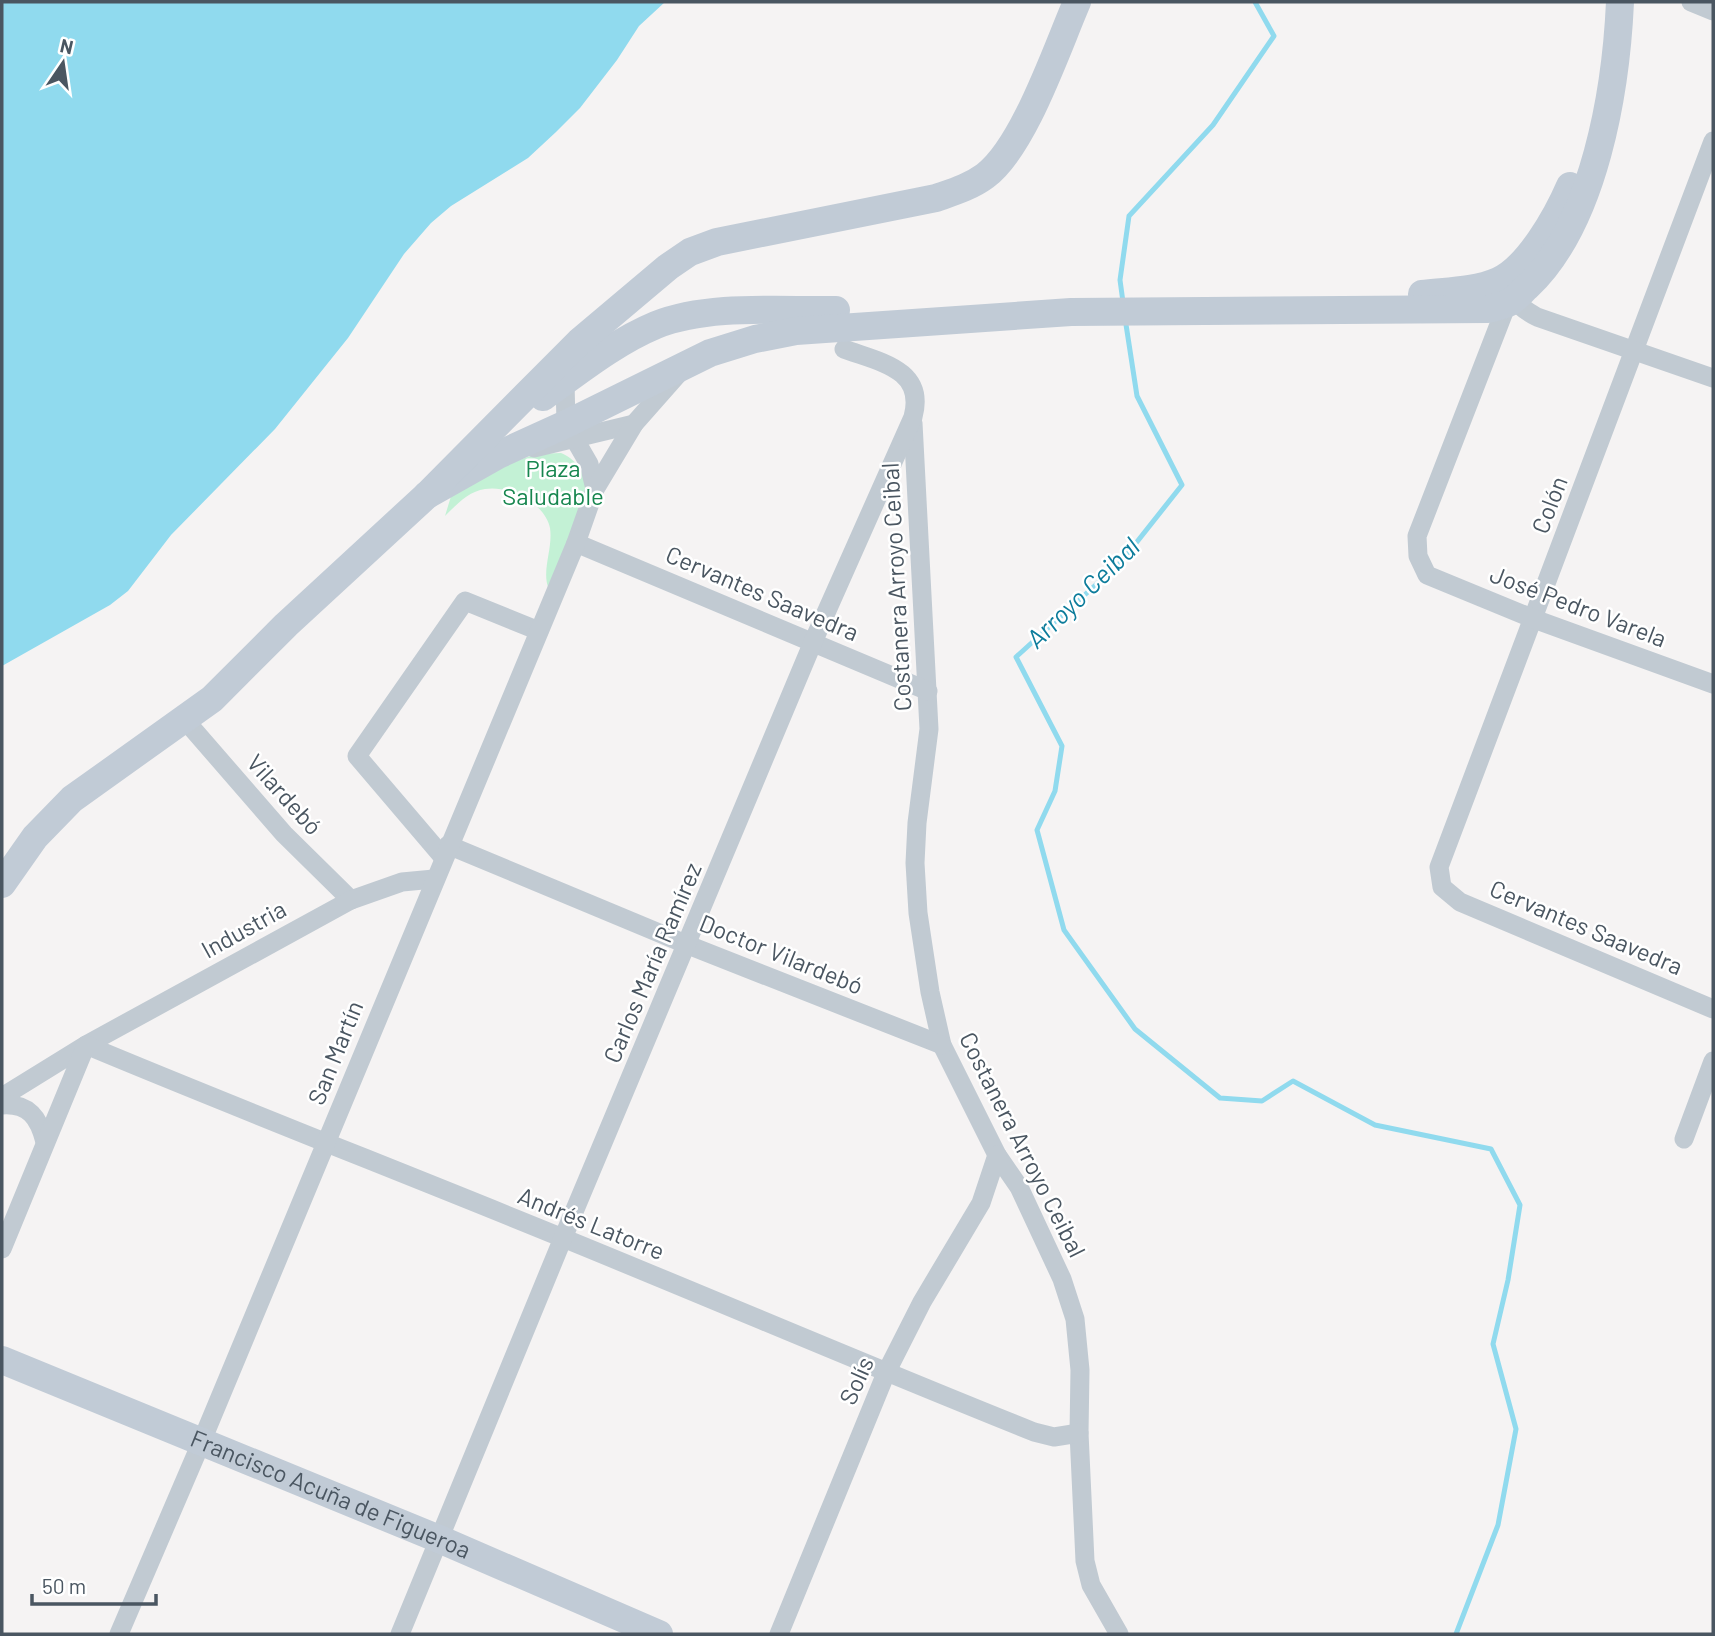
<svg xmlns="http://www.w3.org/2000/svg" width="1715" height="1636" font-family="Barlow,sans-serif">
<style>
.green{fill:#c3f1d5}
.water{fill:#90daee}
.lines{fill:none;stroke-linecap:round;stroke-linejoin:round}
.stream{stroke:#90daee;stroke-width:5}
.street{stroke:#c1cad2;stroke-width:19}
.secondary{stroke:#c1cbd6;stroke-width:28}
.labels{text-anchor:middle;stroke-width:5;stroke-linejoin:round;paint-order:stroke}
.park-label{font-size:24px;fill:#17864f;stroke:#fff}
.street-label{font-size:24px;fill:#4a5661;stroke:#fff}
.water-label{font-size:26px;font-style:italic;fill:#0c7c9b;stroke:#fff}
</style>
<rect width="100%" height="100%" fill="#f5f3f3"/>
<!-- green -->
<path class="green" d="M561 453C574 458 586 472 585 487 584 514 559 561 548 587 542 569 553 548 550 528 545 503 509 485 485 489 469 491 456 505 445 516L452 493 468 478 536 454Z"/>
<!-- water -->
<path class="water" d="M2 2H665L639 26 617 60 580 108 556 132 528 158 451 206 431 223 404 254 348 338 275 429 171 535 128 591 110 605 2 666Z"/>
<g class="lines">
<!-- stream -->
<g class="stream">
<path d="M1123 302 1120 280 1129 216 1213 125 1274 36 1255 2"/>
<path d="M1125 318 1137 396 1182 485 1121 562 1016 657 1062 746 1055 791 1037 830 1064 930 1135 1029 1220 1098 1262 1101 1293 1081 1375 1125 1491 1149 1520 1205 1508 1280 1493 1344 1516 1429 1498 1525 1456 1634"/>
</g>
<!-- street -->
<g class="street">
<path d="M1691 2 1713 11"/>
<path d="M1713 141 1439 867 1442 887 1460 902 1713 1009"/>
<path d="M1509 290C1516 304 1524 310 1537 317L1713 378"/>
<path d="M1507 304 1417 536 1418 556 1427 575 1534 619 1713 684"/>
<path d="M568 373 565 381 566 424 589 464 595 489"/>
<path d="M913 423 929 729 917 823 915 863 918 913 930 992 942 1045 997 1155 1019 1187 1062 1279 1075 1319 1080 1370 1079 1433 1085 1561 1091 1585 1119 1634"/>
<path d="M534 448 634 424"/>
<path d="M576 543 928 691"/>
<path d="M185 720 284 834 351 900"/>
<path d="M448 845 688 945 942 1045"/>
<path d="M443 857 357 756 465 601 539 631"/>
<path d="M2 1097 86 1045 351 900 402 882 434 879"/>
<path d="M2 1105C29 1103 39 1118 45 1142"/>
<path d="M1684 1139 1713 1061"/>
<path d="M2 1249 86 1045C244 1111 404 1173 563 1238 720 1302 876 1369 1034 1432L1054 1437 1079 1433"/>
<path d="M119 1634 201 1443 576 543 595 489 634 424 679 373"/>
<path d="M400 1634 563 1238 813 642 913 417C926 369 879 362 844 349"/>
<path d="M779 1634 886 1373 922 1302 981 1203 997 1155"/>
</g>
<!-- secondary -->
<g class="secondary">
<path d="M1422 294C1447 291 1475 291 1498 281 1528 268 1557 216 1570 186"/>
<path d="M543 397C578 372 615 342 656 325 709 304 780 311 836 310"/>
<path d="M427 495 498 455 566 424 710 353 755 339 796 331 1071 312 1488 309C1494 307 1502 306 1508 303 1516 299 1522 291 1528 286 1595 222 1616 90 1620 2"/>
<path d="M2 884 35 837 72 799 212 699 286 625 427 495 579 342 668 267 690 252 717 242 936 198C953 192 970 187 985 176 1024 147 1057 48 1077 2"/>
<path id="s1" d="M2 1360 439 1539 659 1634"/>
</g>
</g>
<g class="labels">
<!-- park labels -->
<g class="park-label">
<text x="553" y="477">Plaza<tspan x="553" dy="28">Saludable</tspan></text>
</g>
<!-- street labels -->
<g class="street-label">
<text transform="translate(1550 505) rotate(-69)" y="8">Colón</text>
<text transform="translate(897 587) rotate(-93)" y="8">Costanera Arroyo Ceibal</text>
<text transform="translate(762 594) rotate(23)" y="8">Cervantes Saavedra</text>
<text transform="translate(1578 607) rotate(21)" y="8">José Pedro Varela</text>
<text transform="translate(284 795) rotate(48)" y="8">Vilardebó</text>
<text transform="translate(1586 928) rotate(23)" y="8">Cervantes Saavedra</text>
<text transform="translate(244 930) rotate(-29)" y="8">Industria</text>
<text transform="translate(781 955) rotate(22)" y="8">Doctor Vilardebó</text>
<text transform="translate(653 963) rotate(-67)" y="8">Carlos María Ramírez</text>
<text transform="translate(336 1053) rotate(-68)" y="8">San Martín</text>
<text transform="translate(1022 1145) rotate(63)" y="8">Costanera Arroyo Ceibal</text>
<text transform="translate(591 1224) rotate(22)" y="8">Andrés Latorre</text>
<text transform="translate(857 1381) rotate(-66)" y="8">Solís</text>
<text dy="8" stroke="none"><textPath href="#s1" startOffset="355">Francisco Acuña de Figueroa</textPath></text>
</g>
<!-- water labels -->
<g class="water-label">
<text transform="translate(1083 593) rotate(-44)" y="9">Arroyo Ceibal</text>
</g>
</g>
<!-- border -->
<rect width="1715" height="1636" fill="none" stroke="#4a5661" stroke-width="7"/>
<!-- north arrow -->
<g transform="translate(63 63) rotate(13)" stroke="#ffffff" stroke-width="5" paint-order="stroke">
<path d="M0-5L12 26L0 18L-12 26Z" fill="#4a5661"/>
<text y="-10" font-size="19" font-weight="bold" text-anchor="middle" fill="#4a5661">N</text>
</g>
<!-- scale -->
<path d="M32 1594v10h124v-10" fill="none" stroke="#4a5661" stroke-width="3.5"/>
<text x="42" y="1594" font-size="21" fill="#4a5661" stroke="#ffffff" stroke-width="5" paint-order="stroke">50 m</text>
</svg>
